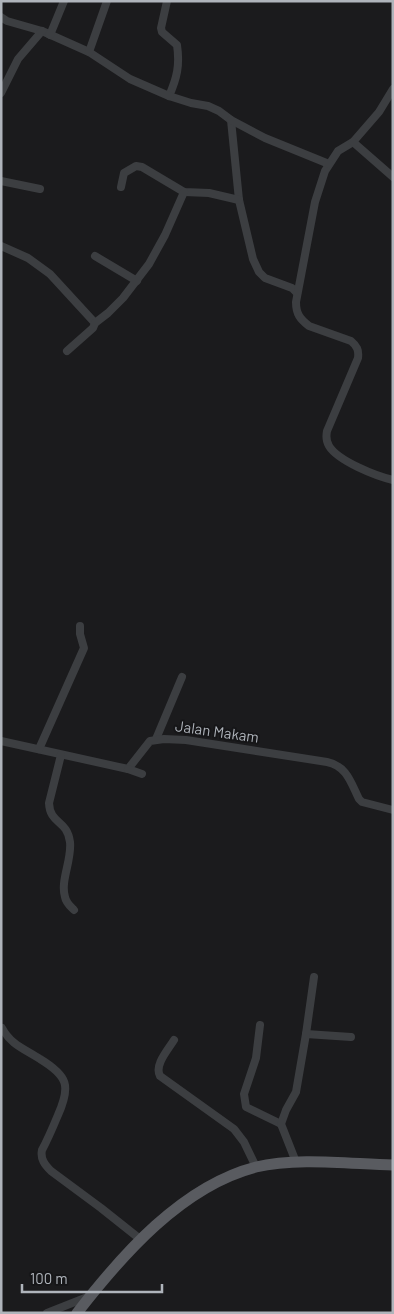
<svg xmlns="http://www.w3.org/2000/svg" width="394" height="1314" font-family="Barlow,sans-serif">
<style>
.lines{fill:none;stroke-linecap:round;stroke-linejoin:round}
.minor{stroke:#3c3e41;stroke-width:8}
.primary{stroke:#595b60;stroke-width:11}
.labels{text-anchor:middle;stroke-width:4;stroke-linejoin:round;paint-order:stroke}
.street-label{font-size:15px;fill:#afb4bb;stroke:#161618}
</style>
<rect width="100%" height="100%" fill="#1b1b1d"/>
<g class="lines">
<!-- minor -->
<g class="minor">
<path d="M167 1 161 28 162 32 177 45C180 65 177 78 169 96"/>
<path d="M1 17 7 21 42 31 89 52 130 79 169 96 191 103 208 106 219 111 231 120 239 200 253 259 259 272 265 278 292 288 297 293"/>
<path d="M50 35 64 1"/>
<path d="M89 52 107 1"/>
<path d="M393 89 379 112 353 142 338 151 325 171 315 202 296 302C296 314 300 319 309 326L351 341C357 346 359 350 358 358L327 431C326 436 326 441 329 446 338 461 376 476 393 480"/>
<path d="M1 93 18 59 42 31"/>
<path d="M231 120 265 138 329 164"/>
<path d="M353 142 393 177"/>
<path d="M1 181 40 189"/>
<path d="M121 187 124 173 136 166 142 167 184 192 209 193 239 200"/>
<path d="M1 246 28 258 50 274 95 323"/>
<path d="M95 256 137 281"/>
<path d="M67 351 93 328 95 323 108 313 123 298 149 264 165 235 184 192"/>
<path d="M156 739 182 677"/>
<path d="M1 741 128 769 150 741 164 739 186 740 327 762C347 766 351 783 359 799L362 802 393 810"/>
<path d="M39 749 84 648 80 634V626"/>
<path d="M61 755 49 803C50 825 67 819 70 842 72 860 60 881 65 897 66 903 71 907 74 910"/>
<path d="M128 769 142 774"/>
<path d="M260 1025 256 1058 244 1094 246 1107 281 1124"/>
<path d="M2 1028C11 1045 25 1049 40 1059 68 1076 71 1086 58 1115 53 1127 48 1139 42 1150 40 1159 45 1165 51 1171L101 1208 140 1239"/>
<path d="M306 1034 351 1037"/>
<path d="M174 1040C168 1050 154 1065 160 1076L234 1129 244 1142 256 1167"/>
<path d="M296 1162 281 1124 286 1110 296 1092 306 1034 314 977"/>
<path d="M47 1313 90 1296"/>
</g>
<!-- primary -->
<path class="primary" d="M77 1313C122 1255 182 1186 256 1167 297 1157 351 1164 393 1165"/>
</g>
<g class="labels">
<!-- street labels -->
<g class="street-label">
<text transform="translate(217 732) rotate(8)" y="5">Jalan Makam</text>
</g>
</g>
<!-- border -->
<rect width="394" height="1314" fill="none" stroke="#afb4bb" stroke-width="5"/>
<!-- scale -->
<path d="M22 1284v8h140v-8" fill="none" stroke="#afb4bb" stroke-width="2.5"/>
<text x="30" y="1284" font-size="15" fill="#afb4bb" stroke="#161618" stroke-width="4" paint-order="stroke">100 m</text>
</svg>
